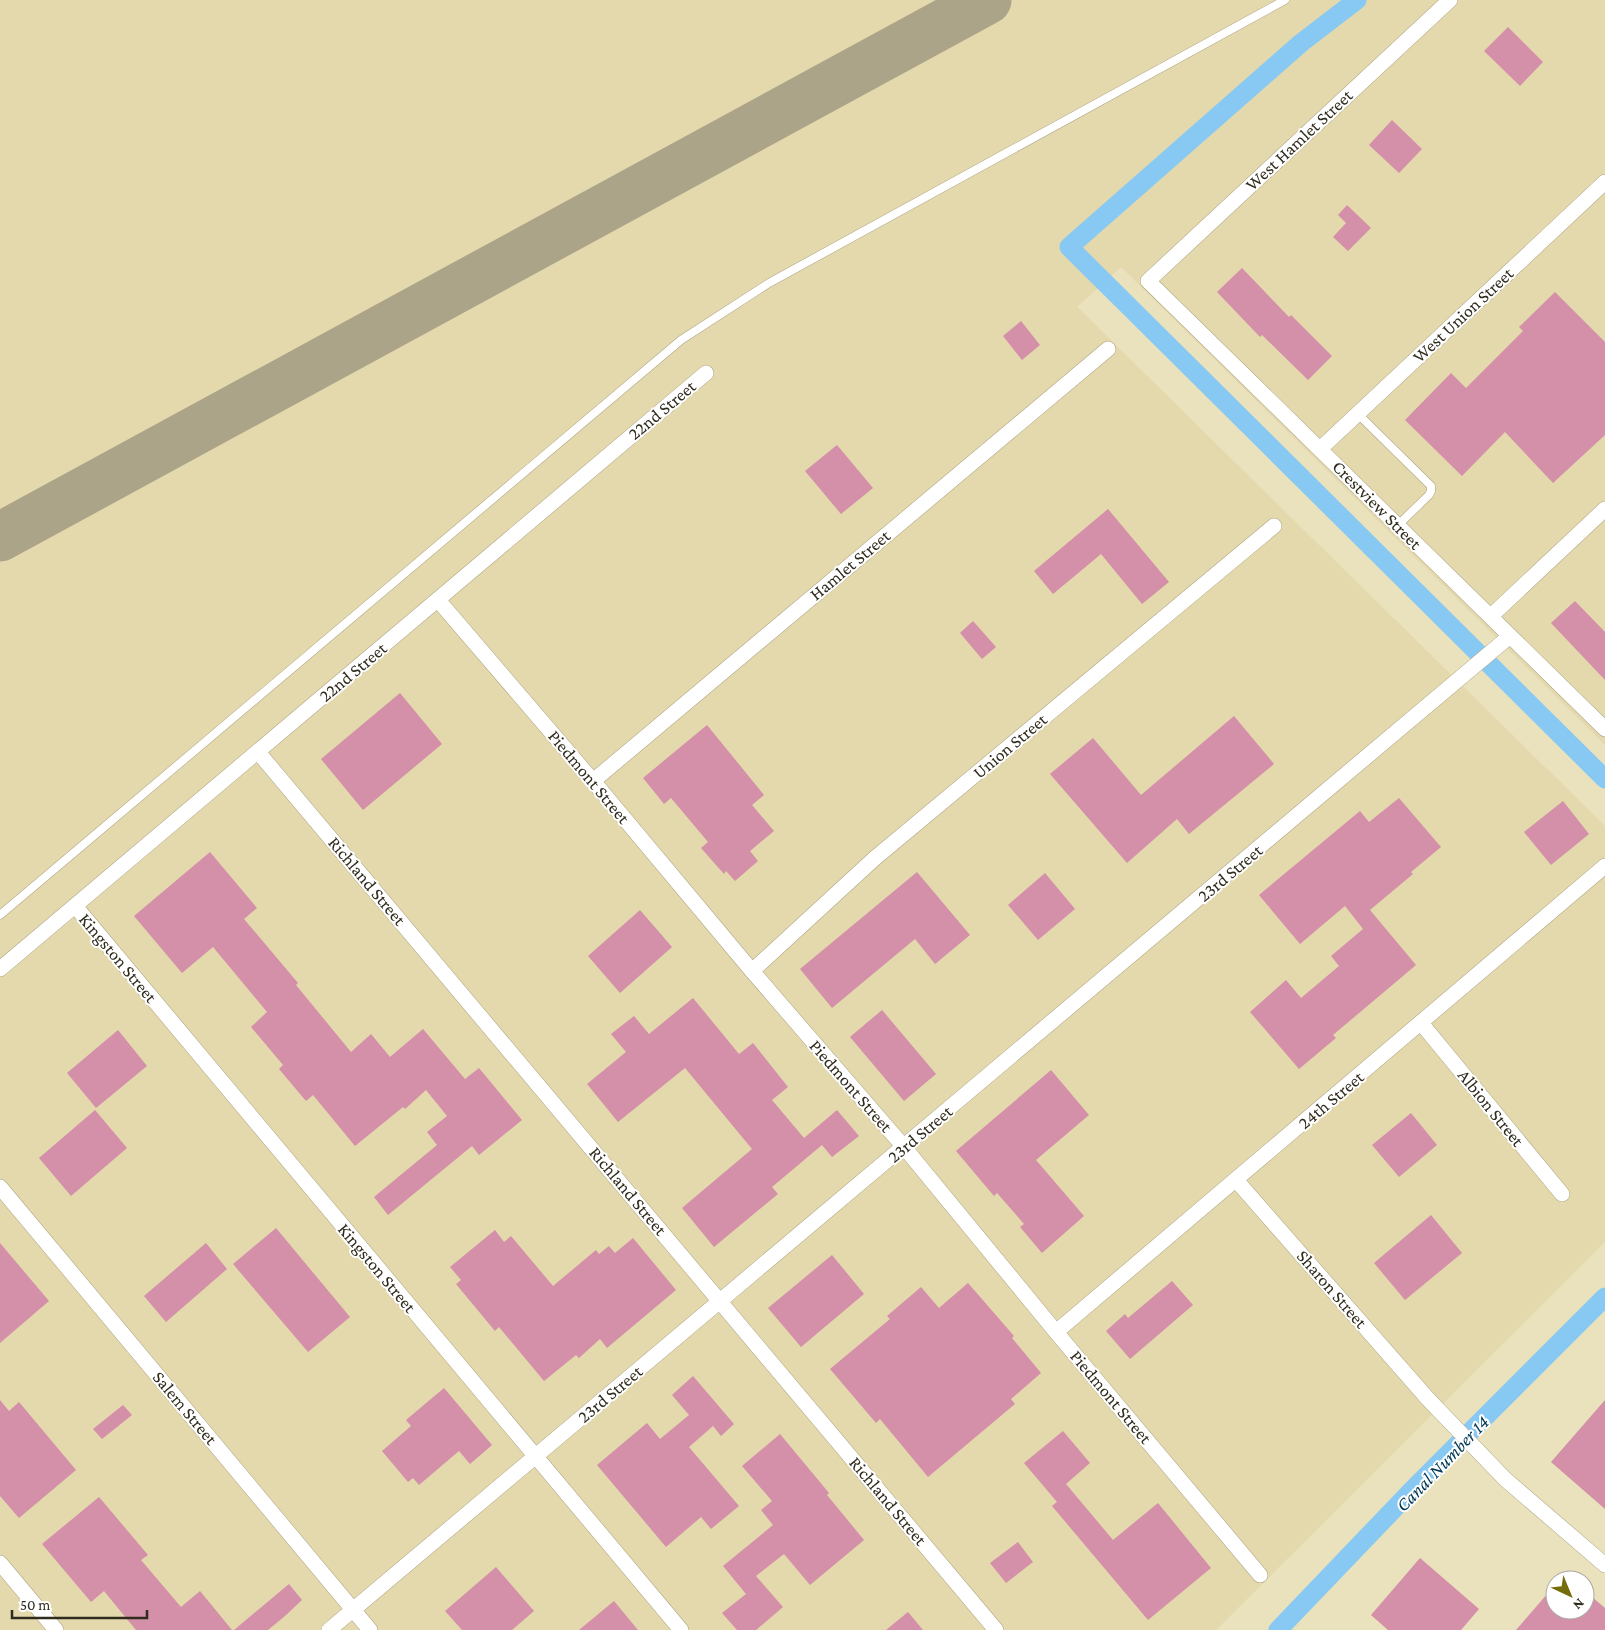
<svg xmlns="http://www.w3.org/2000/svg" width="1605" height="1630" font-family="'Crimson Pro',serif">
<style>
.built{fill:#e4d8ad}
.lines{fill:none;stroke-linecap:round;stroke-linejoin:round}
.canal{stroke:#87c9f2;stroke-width:19}
.taxiway{stroke:#aca488;stroke-width:49}
.building{fill:#d48fa9}
.lane-casing{stroke:#aea583;stroke-width:9}
.street-casing{stroke:#aea583;stroke-width:16}
.lane{stroke:#fff;stroke-width:8}
.street{stroke:#fff;stroke-width:15}
.labels{text-anchor:middle;stroke-width:4;stroke-linejoin:round;paint-order:stroke}
.street-label{font-size:18px;fill:#2f2b1d;stroke:#fff}
.water-label{font-size:19px;font-style:italic;fill:#003954;stroke:#fff}
</style>
<rect width="100%" height="100%" fill="#eae1bd"/>
<!-- built -->
<path class="built" d="M0 0H1605V745L1121 267 1077 307 1605 826V1242L1216 1630H0Z"/>
<g class="lines">
<!-- canal -->
<g class="canal">
<path d="M1357 0 1301 43 1069 247 1605 779"/>
<path d="M1278 1630 1414 1488 1605 1297"/>
</g>
<!-- taxiway -->
<path class="taxiway" d="M0 537 987 0"/>
</g>
<!-- building -->
<g class="building">
<path d="M1508 27 1543 62 1520 86 1484 51Z"/>
<path d="M1392 120 1422 149 1399 173 1369 145Z"/>
<path d="M1347 205 1371 228 1348 251 1333 237 1346 223 1338 215Z"/>
<path d="M1242 268 1289 317 1291 315 1332 356 1308 380 1262 335 1260 337 1217 292Z"/>
<path d="M1555 292 1605 342V435L1553 483 1505 432 1462 476 1405 420 1451 373 1466 388 1523 331 1519 327Z"/>
<path d="M1021 321 1040 345 1022 360 1003 336Z"/>
<path d="M837 445 873 488 841 514 805 471Z"/>
<path d="M1108 509 1169 582 1142 604 1101 554 1053 594 1034 571Z"/>
<path d="M1575 601 1605 632V680L1551 623Z"/>
<path d="M973 621 996 647 982 659 960 633Z"/>
<path d="M400 693 442 744 363 810 321 759Z"/>
<path d="M1234 716 1274 764 1189 834 1177 819 1127 863 1050 774 1093 738 1141 795Z"/>
<path d="M707 725 764 795 752 805 774 831 750 851 758 861 735 881 726 871 724 874 701 848 708 842 671 798 664 804 643 778Z"/>
<path d="M1399 798 1441 847 1411 872 1413 874 1370 910 1416 965 1333 1035 1336 1038 1299 1069 1250 1012 1286 980 1301 998 1339 966 1331 956 1363 929 1345 906 1300 944 1259 895 1360 811 1369 822Z"/>
<path d="M1563 801 1589 834 1551 865 1524 832Z"/>
<path d="M210 852 257 908 244 919 298 983 296 985 351 1052 371 1034 390 1057 423 1029 465 1079 479 1068 522 1120 479 1155 472 1146 388 1215 374 1197 437 1145 427 1132 447 1116 426 1090 405 1109 403 1107 355 1146 313 1095 306 1101 279 1069 283 1065 251 1027 267 1012 213 947 182 973 134 916Z"/>
<path d="M917 872 970 935 935 964 915 939 832 1008 800 969Z"/>
<path d="M1045 873 1075 909 1038 940 1008 905Z"/>
<path d="M640 910 672 947 620 993 588 956Z"/>
<path d="M693 998 739 1054 753 1043 788 1087 772 1100 804 1138 837 1110 859 1136 832 1157 822 1145 772 1187 778 1194 714 1247 682 1208 752 1149 685 1068 618 1122 587 1084 626 1052 611 1034 634 1016 649 1034Z"/>
<path d="M882 1010 936 1074 904 1101 850 1037Z"/>
<path d="M118 1030 147 1066 96 1108 67 1073Z"/>
<path d="M1051 1070 1089 1115 1036 1160 1084 1216 1042 1253 1020 1227 1024 1224 997 1193 994 1196 956 1151Z"/>
<path d="M95 1110 127 1148 71 1196 39 1158Z"/>
<path d="M1411 1113 1437 1145 1399 1177 1372 1145Z"/>
<path d="M1431 1215 1462 1253 1405 1300 1374 1263Z"/>
<path d="M276 1228 350 1317 308 1352 233 1264Z"/>
<path d="M495 1230 504 1242 511 1236 553 1286 596 1250 599 1254 609 1246 615 1253 633 1238 676 1290 607 1348 600 1339 579 1358 576 1355 544 1381 499 1327 495 1331 456 1284 461 1280 450 1267Z"/>
<path d="M0 1243 49 1301 0 1343Z"/>
<path d="M206 1243 227 1269 166 1322 144 1296Z"/>
<path d="M832 1255 864 1294 801 1347 768 1308Z"/>
<path d="M1172 1281 1193 1305 1130 1359 1106 1331 1125 1314 1128 1318Z"/>
<path d="M968 1283 1014 1336 1012 1338 1041 1373 1011 1399 1015 1404 928 1477 880 1419 876 1423 830 1369 890 1319 887 1316 921 1287 939 1308Z"/>
<path d="M693 1376 734 1424 721 1436 713 1426 689 1447 739 1506 711 1529 701 1517 666 1547 597 1465 647 1423 660 1439 689 1415 672 1395Z"/>
<path d="M444 1388 492 1445 470 1464 459 1451 419 1485 413 1478 408 1482 382 1451 411 1426 406 1420Z"/>
<path d="M0 1400 9 1411 19 1402 76 1470 19 1518 0 1496Z"/>
<path d="M1605 1400V1509L1551 1462Z"/>
<path d="M123 1405 132 1415 102 1439 93 1429Z"/>
<path d="M1063 1431 1090 1463 1066 1484 1113 1540 1158 1503 1211 1568 1148 1620 1052 1506 1057 1502 1024 1463Z"/>
<path d="M780 1434 829 1493 827 1495 864 1540 810 1585 784 1554 756 1576 783 1607 756 1630H737L722 1613 746 1594 723 1566 773 1525 761 1510 772 1501 742 1466Z"/>
<path d="M99 1497 148 1555 141 1560 181 1607 200 1591 232 1630H136L104 1591 91 1602 42 1544Z"/>
<path d="M1018 1542 1033 1562 1006 1583 990 1563Z"/>
<path d="M1420 1558 1479 1609 1461 1630H1388L1371 1615Z"/>
<path d="M496 1567 534 1611 512 1630H462L445 1611Z"/>
<path d="M289 1584 302 1600 285 1616 268 1630H234Z"/>
<path d="M1555 1585V1610H1585V1591L1605 1608V1630H1516Z"/>
<path d="M614 1601 638 1630H579Z"/>
<path d="M908 1612 923 1630H886Z"/>
</g>
<g class="lines">
<!-- lane casing -->
<g class="lane-casing">
<g id="lane">
<path d="M1358 414 1431 486V491L1429 495 1398 525"/>
<path d="M0 915 681 340 769 283 1285 0"/>
</g>
</g>
<!-- street casing -->
<g class="street-casing">
<g id="street">
<path d="M1450 0 1148 281 1605 729"/>
<path d="M1320 449 1605 182"/>
<path d="M438 600 593 781 752 971 904 1147 1056 1332 1260 1575"/>
<path d="M1491 616 1605 509"/>
<path d="M258 752 996 1630"/>
<path d="M593 781 1108 349"/>
<path d="M75 906 681 1630"/>
<path d="M0 969 706 373"/>
<path d="M752 971 875 858 1274 526"/>
<path d="M1421 1023 1562 1194"/>
<path d="M1236 1180 1428 1399 1505 1479 1605 1565"/>
<path d="M0 1187 370 1630"/>
<path d="M1056 1332 1605 866"/>
<path d="M0 1563 56 1630"/>
<path d="M329 1630 1510 636"/>
</g>
</g>
<!-- lane -->
<use href="#lane" class="lane"/>
<!-- street -->
<use href="#street" class="street"/>
</g>
<g class="labels">
<!-- street labels -->
<g class="street-label">
<text transform="translate(1299 140) rotate(-43)" y="6">West Hamlet Street</text>
<text transform="translate(1463 315) rotate(-43)" y="6">West Union Street</text>
<text transform="translate(662 410) rotate(-40)" y="6">22nd Street</text>
<text transform="translate(1377 505) rotate(45)" y="6">Crestview Street</text>
<text transform="translate(850 565) rotate(-40)" y="6">Hamlet Street</text>
<text transform="translate(353 672) rotate(-40)" y="6">22nd Street</text>
<text transform="translate(1010 746) rotate(-40)" y="6">Union Street</text>
<text transform="translate(589 777) rotate(50)" y="6">Piedmont Street</text>
<text transform="translate(1230 873) rotate(-40)" y="6">23rd Street</text>
<text transform="translate(367 881) rotate(50)" y="6">Richland Street</text>
<text transform="translate(118 958) rotate(50)" y="6">Kingston Street</text>
<text transform="translate(851 1086) rotate(49)" y="6">Piedmont Street</text>
<text transform="translate(1331 1100) rotate(-40)" y="6">24th Street</text>
<text transform="translate(1491 1108) rotate(51)" y="6">Albion Street</text>
<text transform="translate(920 1134) rotate(-40)" y="6">23rd Street</text>
<text transform="translate(628 1191) rotate(50)" y="6">Richland Street</text>
<text transform="translate(377 1268) rotate(50)" y="6">Kingston Street</text>
<text transform="translate(1332 1289) rotate(49)" y="6">Sharon Street</text>
<text transform="translate(610 1394) rotate(-40)" y="6">23rd Street</text>
<text transform="translate(1111 1397) rotate(50)" y="6">Piedmont Street</text>
<text transform="translate(185 1408) rotate(50)" y="6">Salem Street</text>
<text transform="translate(888 1501) rotate(50)" y="6">Richland Street</text>
</g>
<!-- water labels -->
<g class="water-label">
<text transform="translate(1442 1463) rotate(-46)" y="7">Canal Number 14</text>
</g>
</g>
<!-- north arrow -->
<g transform="translate(1570 1595) rotate(136)"><circle r="24" fill="#ffffff" stroke="#acaaa5"/>
<path d="M0-4L9 19L0 12L-9 19Z" fill="#746d0a"/>
<text y="-8" font-size="14" font-weight="bold" text-anchor="middle" fill="#2f2b1d">N</text>
</g>
<!-- scale -->
<path d="M12 1610v8h135v-8" fill="none" stroke="#2f2b1d" stroke-width="2.5"/>
<text x="20" y="1610" font-size="15" fill="#2f2b1d" stroke="#ffffff" stroke-width="4" paint-order="stroke">50 m</text>
</svg>
